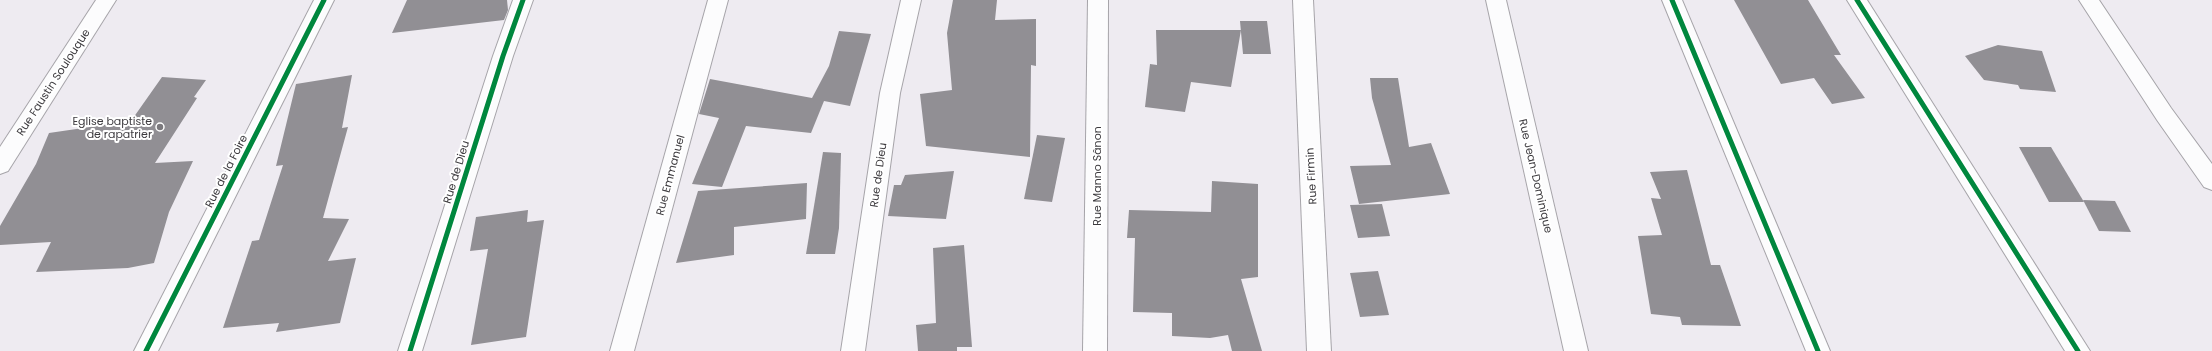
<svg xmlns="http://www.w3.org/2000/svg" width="2212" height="351" font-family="Poppins,sans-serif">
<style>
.building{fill:#918f94}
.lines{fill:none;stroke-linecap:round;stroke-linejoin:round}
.street-casing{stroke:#a6a4a9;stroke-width:2}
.street{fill:#fcfcfd;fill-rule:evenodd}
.cycleway-casing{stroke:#fff;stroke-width:8}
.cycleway{stroke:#00873e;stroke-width:5}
.poi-dot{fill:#7b797d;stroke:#fff;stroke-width:1.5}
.labels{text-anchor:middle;stroke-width:4;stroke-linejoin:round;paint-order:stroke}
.street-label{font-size:11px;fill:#3d3b3f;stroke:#fff}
.poi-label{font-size:11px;fill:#3d3b3f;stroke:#fff;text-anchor:end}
</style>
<rect width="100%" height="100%" fill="#eeebf1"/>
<!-- building -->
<g class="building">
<path d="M407 0H507L508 10 504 20 392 33Z"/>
<path d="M953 0H997L995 20 1036 19V66L1031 65 1030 157 926 146 920 94 952 90 947 33Z"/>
<path d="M1734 0H1808L1841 55H1834L1865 98 1832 104 1814 78 1781 84Z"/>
<path d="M1240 21H1267L1271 54H1243Z"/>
<path d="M1156 30H1241L1231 87 1191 82 1185 112 1145 107 1150 64 1157 65Z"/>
<path d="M839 31 871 34 850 106 824 101 811 133 746 126 722 187 692 184 719 118 699 114 710 79 812 98 829 66Z"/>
<path d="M1998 45 2042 51 2056 92 2020 89 2018 85 1984 80 1965 56Z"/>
<path d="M352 75 342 128 348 127 323 218 349 219 328 261 356 258 340 323 276 332 279 323 223 328 252 241 259 240 283 165 276 166 296 84Z"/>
<path d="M162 77 206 80 194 97 197 98 155 163 193 161 169 212 154 263 128 268 36 272 51 242 0 245V226L36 164 49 133 131 121Z"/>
<path d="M1370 78H1398L1409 147 1431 143 1450 194 1359 204 1350 166 1391 165 1372 98Z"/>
<path d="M1037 135 1065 138 1052 202 1024 199Z"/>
<path d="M2019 147H2051L2084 202H2049Z"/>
<path d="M823 152 841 153 839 228 835 254H806Z"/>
<path d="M1687 170 1711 265H1720L1741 326 1682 325 1680 317 1651 314 1638 236 1662 235 1651 198 1661 199 1650 172Z"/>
<path d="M954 171 946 219 888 216 894 185H901L905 175Z"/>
<path d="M1212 181 1258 184V277L1241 279 1262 351H1232L1228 335 1210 338 1172 336V313L1133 312 1135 238H1127L1129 210 1211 212Z"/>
<path d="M807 183 806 219 734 227V255L676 263 698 191Z"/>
<path d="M2083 200 2115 201 2131 232 2099 231Z"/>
<path d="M1382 204 1390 236 1358 238 1350 205Z"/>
<path d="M528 210 527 222 544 220 526 337 471 345 488 249 470 251 476 217Z"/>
<path d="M964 245 972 347H957V351H918L916 325 936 323 933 248Z"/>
<path d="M1378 271 1389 315 1360 317 1350 273Z"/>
</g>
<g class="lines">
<!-- street casing -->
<g class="street-casing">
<g id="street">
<path d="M96 0H116L8 171 0 174V147Z"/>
<path d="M314 0H334L158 351H134Z"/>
<path d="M513 0H533L513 56 422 351H398L493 56Z"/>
<path d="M708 0H728L634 351H610Z"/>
<path d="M901 0H921L900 93 865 351H841L880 93Z"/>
<path d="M1088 0H1108L1107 351H1083Z"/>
<path d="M1293 0H1313L1331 351H1307Z"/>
<path d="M1486 0H1506L1588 351H1564Z"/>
<path d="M1662 0H1682L1830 351H1806Z"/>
<path d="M1847 0H1867L2090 351H2065Z"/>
<path d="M2079 0H2099L2171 108 2212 164V190L2204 187 2157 120Z"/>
</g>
</g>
<!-- street -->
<use href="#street" class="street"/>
<!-- cycleway casing -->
<g class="cycleway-casing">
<g id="cycleway">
<path d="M1672 0 1818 351"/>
<path d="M1857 0 2078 351"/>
<path d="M146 351 324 0"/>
<path d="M410 351 503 56 523 0"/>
</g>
</g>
<!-- cycleway -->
<use href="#cycleway" class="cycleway"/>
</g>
<!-- markers -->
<circle class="poi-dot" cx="160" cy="127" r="4"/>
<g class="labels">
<!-- street labels -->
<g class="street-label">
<text transform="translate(53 82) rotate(-57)" y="4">Rue Faustin Soulouque</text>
<text transform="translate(226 171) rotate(-63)" y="4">Rue de la Foire</text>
<text transform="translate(456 172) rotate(-73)" y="4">Rue de Dieu</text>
<text transform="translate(670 175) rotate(-75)" y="4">Rue Emmanuel</text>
<text transform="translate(878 175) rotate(-82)" y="4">Rue de Dieu</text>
<text transform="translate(1097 176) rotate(-90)" y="4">Rue Manno Sânon</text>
<text transform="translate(1311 176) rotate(-93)" y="4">Rue Firmin</text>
<text transform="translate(1536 176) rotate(77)" y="4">Rue Jean-Dominique</text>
</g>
<!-- poi labels -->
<g class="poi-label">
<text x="152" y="125">Eglise baptiste<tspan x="152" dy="13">de rapatrier</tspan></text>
</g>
</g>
</svg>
